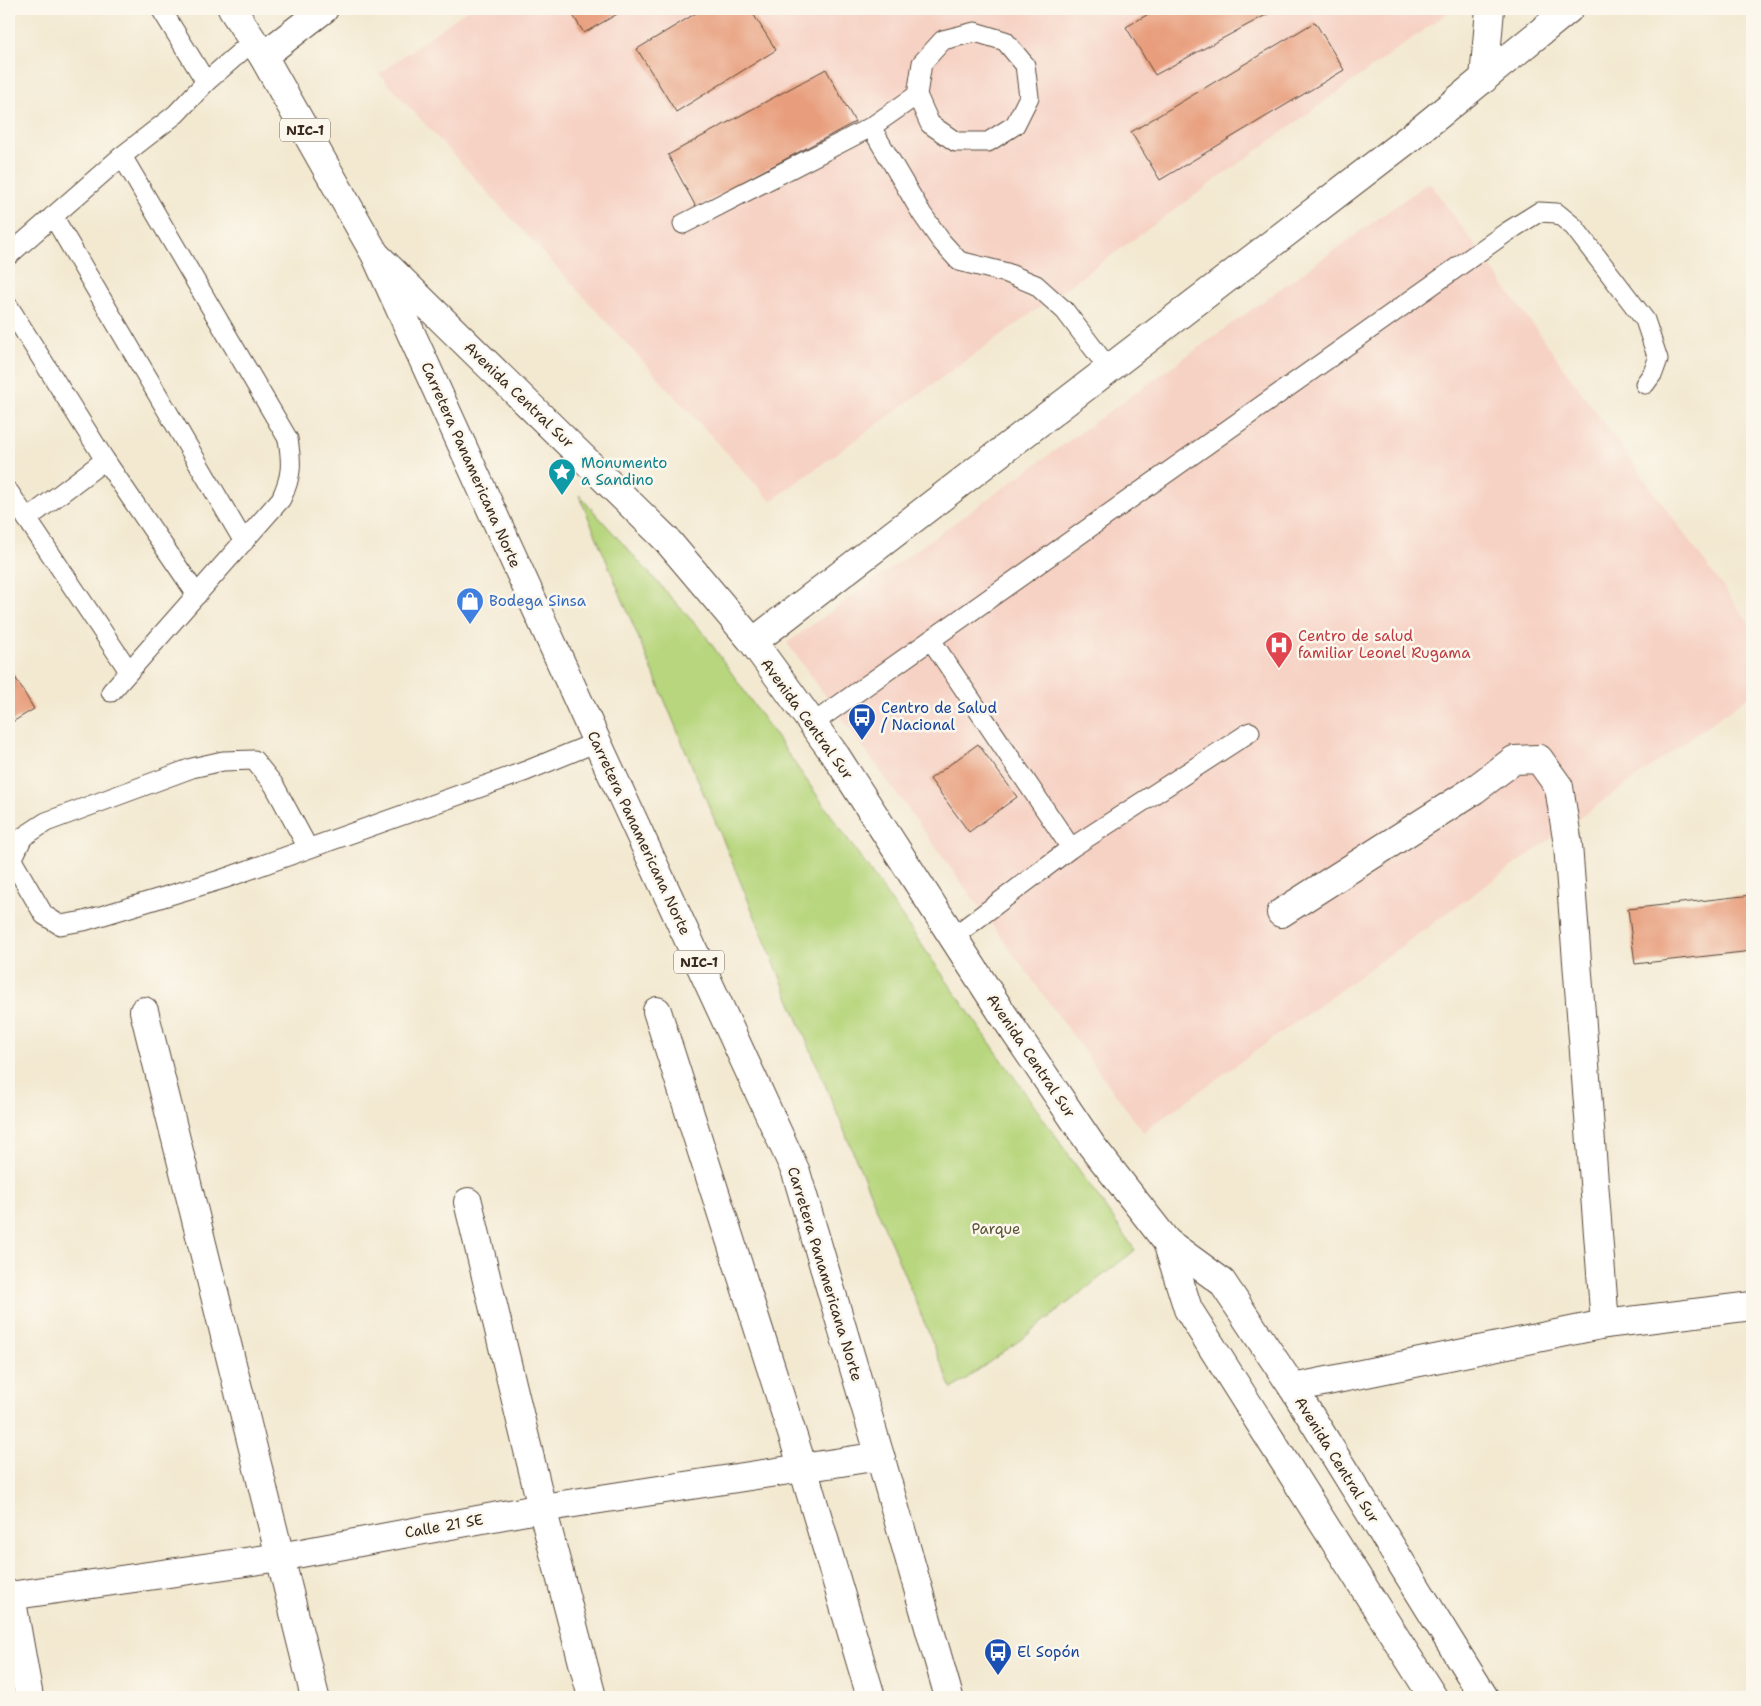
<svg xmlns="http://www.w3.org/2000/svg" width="1761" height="1706" font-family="'Shantell Sans',sans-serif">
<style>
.built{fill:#f6d2c4}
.green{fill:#b7d67d;stroke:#79804e}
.building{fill:#e89e7d}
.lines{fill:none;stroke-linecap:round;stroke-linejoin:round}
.lane-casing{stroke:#574739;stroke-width:21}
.street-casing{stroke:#574739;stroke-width:30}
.secondary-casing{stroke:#574739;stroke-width:30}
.highway-casing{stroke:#574739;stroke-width:30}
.lane{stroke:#fff;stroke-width:19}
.street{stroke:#fff;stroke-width:28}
.secondary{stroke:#fff;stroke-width:28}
.highway{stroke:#fff;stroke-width:28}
.labels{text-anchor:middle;stroke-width:5;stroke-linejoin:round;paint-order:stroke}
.shield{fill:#fbf7ec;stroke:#75685c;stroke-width:1}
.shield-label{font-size:14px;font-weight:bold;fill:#3b2a1e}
.street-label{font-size:15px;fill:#3b2a1e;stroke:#fbf7ec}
.culture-label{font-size:15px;fill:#0d838f;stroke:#fbf7ec;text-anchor:start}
.shop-label{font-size:15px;fill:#366cbe;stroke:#fbf7ec;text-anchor:start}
.health-label{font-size:15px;fill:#be3a42;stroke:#fbf7ec;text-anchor:start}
.transit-label{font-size:15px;fill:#164399;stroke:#fbf7ec;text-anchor:start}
.park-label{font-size:15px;fill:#5a5536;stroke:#fbf7ec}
</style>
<rect width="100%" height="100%" fill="#fbf7ec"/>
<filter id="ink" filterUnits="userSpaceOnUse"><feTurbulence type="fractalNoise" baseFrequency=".02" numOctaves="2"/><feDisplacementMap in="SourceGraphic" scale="10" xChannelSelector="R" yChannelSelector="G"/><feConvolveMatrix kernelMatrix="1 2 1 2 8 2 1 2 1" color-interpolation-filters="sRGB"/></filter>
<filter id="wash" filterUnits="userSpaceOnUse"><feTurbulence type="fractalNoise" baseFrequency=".0096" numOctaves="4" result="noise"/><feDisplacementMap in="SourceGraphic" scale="20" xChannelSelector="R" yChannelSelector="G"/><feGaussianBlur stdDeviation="1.12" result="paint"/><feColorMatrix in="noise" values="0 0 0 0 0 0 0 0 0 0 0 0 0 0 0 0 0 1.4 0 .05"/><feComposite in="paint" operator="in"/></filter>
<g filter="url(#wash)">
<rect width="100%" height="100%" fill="#f3e9d1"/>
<!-- built -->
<g class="built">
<path d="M468 9H1453L771 501 379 74Z"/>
<path d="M1429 182 1752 627V694L1143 1132 787 643Z"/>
</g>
<!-- green -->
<path class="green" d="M579 495 705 635 1135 1250 1027 1335 952 1389Z"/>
<g id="blocks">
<!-- building -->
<g class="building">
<path d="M569 9H626L584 33Z"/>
<path d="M703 9H750L776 50 676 112 637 49Z"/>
<path d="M1157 9H1277L1155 75 1126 27Z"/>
<path d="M1315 22 1344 70 1160 180 1131 132Z"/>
<path d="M826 69 855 122 696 207 668 155Z"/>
<path d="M9 667 34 709 9 724Z"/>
<path d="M978 744 1017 797 969 832 930 779Z"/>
<path d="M1752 895V951L1635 964 1628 909Z"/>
</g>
</g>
</g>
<g filter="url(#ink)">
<use href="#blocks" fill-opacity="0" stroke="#574739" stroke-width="1"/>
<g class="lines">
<!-- lane casing -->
<g class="lane-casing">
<g id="lane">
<path d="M161 9 206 82"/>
<path d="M871 127 922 214 941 241 959 261 1007 273 1036 285 1065 311 1109 369"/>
<path d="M53 216 244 542"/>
<path d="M683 224 871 127 917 95 922 63 943 40 975 32 1005 41 1025 65 1029 97 1015 125 988 142H956L930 124 917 95"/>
<path d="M9 255 122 156 176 114 206 82 253 41"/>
<path d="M9 307 105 460 197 595"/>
<path d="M9 492 129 671"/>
<path d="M27 519 105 460"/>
<path d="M931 640 1071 848 1250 732"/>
<path d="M111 692 281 499C292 476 292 464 288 439L122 156"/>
<path d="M812 724 1507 232 1539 212 1557 213 1574 227 1645 320 1658 359 1653 373 1645 384"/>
<path d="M308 848 274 785 254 760 223 761 192 768 46 822 23 837 12 860 44 915 60 925 84 921 223 879 526 771 597 742"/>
<path d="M953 937 1071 848"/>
</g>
</g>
<!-- street casing -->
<g class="street-casing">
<g id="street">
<path d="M263 56 324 9"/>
<path d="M1484 79 1490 9"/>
<path d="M753 642 1424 127 1569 9"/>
<path d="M1281 913 1474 790 1514 760 1539 759 1559 787 1568 845 1605 1324"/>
<path d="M144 1011 315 1697"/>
<path d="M657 1011 803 1468 871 1697"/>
<path d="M468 1202 542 1508 592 1697"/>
<path d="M1293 1388 1605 1324 1752 1306"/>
<path d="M9 1596 280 1557 542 1508 880 1456"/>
<path d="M11 1596 29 1697"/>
</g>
</g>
<!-- secondary casing -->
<g class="secondary-casing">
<g id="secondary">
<path d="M376 255 666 539 753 642 836 756 1002 1013 1092 1146 1167 1242 1222 1282 1293 1388 1484 1697"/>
<path d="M1167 1242 1188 1309 1433 1697"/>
</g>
</g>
<!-- highway casing -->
<g class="highway-casing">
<path id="highway" d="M232 9 263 56 375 254 597 742 796 1172 880 1456 949 1697"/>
</g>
<!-- lane -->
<use href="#lane" class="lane"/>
<!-- street -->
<use href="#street" class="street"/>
<!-- secondary -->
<use href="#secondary" class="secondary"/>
<!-- highway -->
<use href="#highway" class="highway"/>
</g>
</g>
<!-- icons -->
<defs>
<g id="sight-pin" transform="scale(1.4375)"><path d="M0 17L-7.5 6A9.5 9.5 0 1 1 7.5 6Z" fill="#0f9aa8" stroke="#fbf7ec"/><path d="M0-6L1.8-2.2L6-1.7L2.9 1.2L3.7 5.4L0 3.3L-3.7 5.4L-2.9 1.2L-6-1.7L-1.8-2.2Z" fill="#fff"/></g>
<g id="shop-pin" transform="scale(1.4375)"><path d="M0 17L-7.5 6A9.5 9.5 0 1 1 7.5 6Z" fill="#3f7fe0" stroke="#fbf7ec"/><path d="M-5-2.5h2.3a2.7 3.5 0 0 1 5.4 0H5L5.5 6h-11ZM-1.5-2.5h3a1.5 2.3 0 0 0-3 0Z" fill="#fff"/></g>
<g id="hospital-pin" transform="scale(1.4375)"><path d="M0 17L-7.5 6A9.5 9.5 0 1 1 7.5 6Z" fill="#e0444e" stroke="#fbf7ec"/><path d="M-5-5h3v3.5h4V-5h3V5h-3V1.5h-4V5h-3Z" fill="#fff"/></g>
<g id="bus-pin" transform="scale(1.4375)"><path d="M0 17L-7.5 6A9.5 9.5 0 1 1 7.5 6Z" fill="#1a4fb4" stroke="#fbf7ec"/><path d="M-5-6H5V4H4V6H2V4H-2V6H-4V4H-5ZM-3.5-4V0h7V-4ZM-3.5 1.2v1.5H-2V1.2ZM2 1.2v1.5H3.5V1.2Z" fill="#fff"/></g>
</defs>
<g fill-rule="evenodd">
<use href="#sight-pin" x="562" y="472"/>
<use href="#shop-pin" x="470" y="601"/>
<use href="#hospital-pin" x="1279" y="645"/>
<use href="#bus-pin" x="862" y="717"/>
<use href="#bus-pin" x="998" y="1652"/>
</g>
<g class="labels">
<!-- shield labels -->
<g class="shield">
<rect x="280" y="118.5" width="50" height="23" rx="4"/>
<rect x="674" y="950.5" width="50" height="23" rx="4"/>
</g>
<g class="shield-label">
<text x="305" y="135">NIC-1</text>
<text x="699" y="967">NIC-1</text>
</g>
<!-- street labels -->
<g class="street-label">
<text transform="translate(519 395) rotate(44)" y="5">Avenida Central Sur</text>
<text transform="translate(471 465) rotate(66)" y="5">Carretera Panamericana Norte</text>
<text transform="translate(807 719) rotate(54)" y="5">Avenida Central Sur</text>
<text transform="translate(639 833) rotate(65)" y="5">Carretera Panamericana Norte</text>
<text transform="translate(1031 1056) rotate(56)" y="5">Avenida Central Sur</text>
<text transform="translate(825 1274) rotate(73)" y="5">Carretera Panamericana Norte</text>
<text transform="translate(1337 1460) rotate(58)" y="5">Avenida Central Sur</text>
<text transform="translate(444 1526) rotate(-10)" y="5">Calle 21 SE</text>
</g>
<!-- culture labels -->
<g class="culture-label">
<text x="581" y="468">Monumento<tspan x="581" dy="17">a Sandino</tspan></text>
</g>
<!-- shop labels -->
<g class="shop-label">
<text x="489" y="606">Bodega Sinsa</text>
</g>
<!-- health labels -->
<g class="health-label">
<text x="1298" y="641">Centro de salud<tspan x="1298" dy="17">familiar Leonel Rugama</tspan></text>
</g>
<!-- transit labels -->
<g class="transit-label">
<text x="881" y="713">Centro de Salud<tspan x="881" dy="17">/ Nacional</tspan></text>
<text x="1017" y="1657">El Sopón</text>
</g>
<!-- park labels -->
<g class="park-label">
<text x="996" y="1234">Parque</text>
</g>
</g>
<!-- margin -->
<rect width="1761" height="1706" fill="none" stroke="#fbf7ec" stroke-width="30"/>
</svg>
